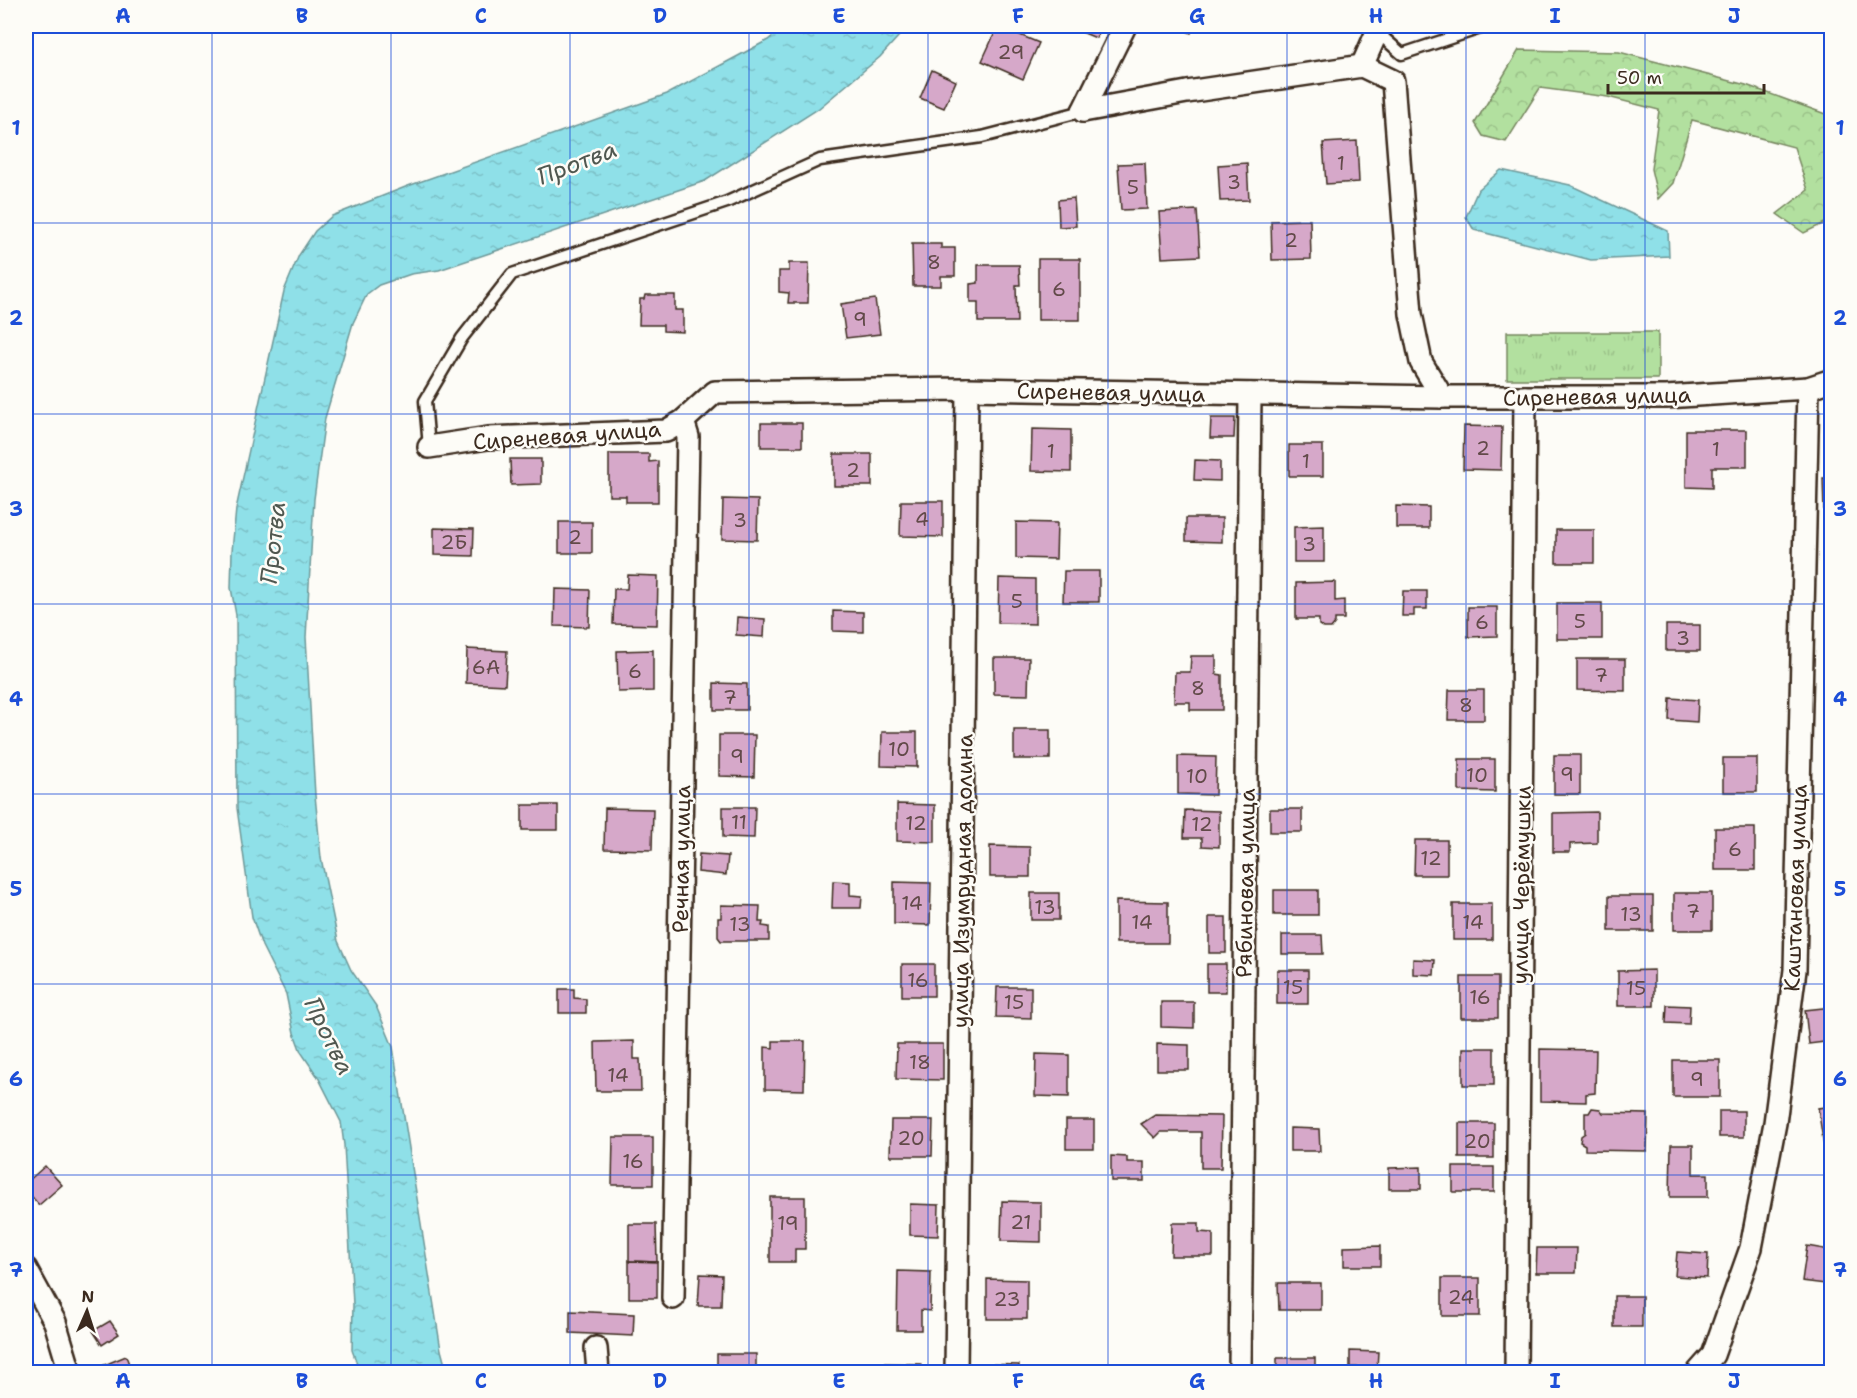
<svg xmlns="http://www.w3.org/2000/svg" width="1857" height="1398" font-family="'Shantell Sans',sans-serif">
<style>
.grass{fill:url(#grass-tufts);stroke:#76855e;stroke-width:1.5}
.forest{fill:url(#forest-crowns);stroke:#76855e;stroke-width:1.5}
.water{fill:url(#water-ripples);stroke:#6d9797;stroke-width:1.5}
.building{fill:#d6a8c9;stroke:#3b2a1e;stroke-width:1.5}
.lines{fill:none;stroke-linecap:round;stroke-linejoin:round}
.service-casing{stroke:#3b2a1e;stroke-width:15}
.minor-casing{stroke:#3b2a1e;stroke-width:26}
.service{stroke:#fdfcf7;stroke-width:10}
.minor{stroke:#fdfcf7;stroke-width:21}
.grid{fill:none;stroke:#1d4ed8;stroke-width:1.5;stroke-opacity:0.55}
.labels{text-anchor:middle;stroke-width:5;stroke-linejoin:round;paint-order:stroke}
.number-label{font-size:20px;fill:#624a49}
.street-label{font-size:22px;fill:#3b2a1e;stroke:#fdfcf7}
.water-label{font-size:24px;font-style:italic;fill:#505850;stroke:#fdfcf7}
.neatline{fill:none;stroke:#1d4ed8;stroke-width:2}
.grid-label{font-size:20px;text-anchor:middle;font-weight:bold;fill:#1d4ed8}
</style>
<defs>
<pattern id="grass-tufts" width="24" height="20" patternUnits="userSpaceOnUse" patternTransform="scale(1.5)"><rect width="24" height="20" fill="#b2e09f"/><path d="M3 7l-1-3M5 7V3M7 7l1-3M15 17l-1-3M17 17v-4M19 17l1-3" fill="none" stroke="#9ac088"/></pattern>
<pattern id="forest-crowns" width="20" height="18" patternUnits="userSpaceOnUse" patternTransform="scale(1.5)"><rect width="20" height="18" fill="#b2e09f"/><path d="M2 6a3 3 0 1 1 6 0M12 15a3 3 0 1 1 6 0" fill="none" stroke="#9ac088"/></pattern>
<pattern id="water-ripples" width="26" height="14" patternUnits="userSpaceOnUse" patternTransform="scale(1.5)"><rect width="26" height="14" fill="#8fe0e8"/><path d="M2 4q2-2 4 0t4 0M15 11q2-2 4 0t4 0" fill="none" stroke="#7cc0c7"/></pattern>
</defs>
<rect width="100%" height="100%" fill="#fdfcf7"/>
<filter id="ink" filterUnits="userSpaceOnUse"><feTurbulence type="fractalNoise" baseFrequency=".0167" numOctaves="2"/><feDisplacementMap in="SourceGraphic" scale="12" xChannelSelector="R" yChannelSelector="G"/><feConvolveMatrix kernelMatrix="1 2 1 2 8 2 1 2 1" color-interpolation-filters="sRGB"/></filter>
<g filter="url(#ink)">
<!-- grass -->
<rect class="grass" x="1507" y="332" width="151" height="47"/>
<!-- forest -->
<path class="forest" d="M1519 50 1619 52 1746 85 1831 116V220L1804 233 1777 214 1808 190 1794 147 1692 120 1673 183 1658 199 1651 169 1659 110 1608 97 1540 88 1506 142 1483 136 1475 123Z"/>
<!-- water -->
<g class="water">
<path d="M785 26H908L880 57 818 109 705 181 439 270 411 274 379 285 367 294 353 323 325 418 314 499 306 637 315 795 321 858 338 941 351 970 376 1006 393 1047 441 1350 447 1372H360L352 1350 353 1304 344 1145 341 1122 318 1077 301 1052 294 1033 286 994 262 946 252 917 237 808 236 615 231 588 232 551 236 509 284 291 299 255 315 231 332 216 408 186 667 94 768 40Z"/>
<path d="M1501 170 1570 185 1668 231 1669 256 1591 260 1474 230 1466 217 1478 190Z"/>
</g>
<!-- building -->
<g class="building">
<path d="M998 26 1039 43 1023 79 982 61Z"/>
<path d="M1067 26H1102L1096 38Z"/>
<path d="M1175 26H1194L1191 33Z"/>
<path d="M932 70 956 81 944 108 920 98Z"/>
<path d="M1357 141 1359 182 1326 184 1323 143Z"/>
<path d="M1145 163 1147 209 1121 210 1118 164Z"/>
<path d="M1247 163 1249 200 1220 201 1218 165Z"/>
<path d="M1074 198 1076 226 1059 227 1058 200Z"/>
<path d="M1197 210 1200 256 1162 258 1159 212Z"/>
<path d="M1310 220 1311 259 1272 260 1271 221Z"/>
<path d="M912 244H941V248H955V276H941V286H913Z"/>
<rect x="1038" y="259" width="42" height="61"/>
<path d="M789 263H809L808 303H788L789 293 779 292V271H789Z"/>
<path d="M978 265H1019L1020 285H1016L1017 322H978V302H970V284L978 283Z"/>
<path d="M645 295H675V310H683V332L663 331V325H639L640 299H644Z"/>
<path d="M875 299 880 334 846 338 841 304Z"/>
<path d="M1211 418H1235L1234 438H1210Z"/>
<rect x="761" y="423" width="41" height="24"/>
<path d="M1464 426 1502 427 1501 470 1463 469Z"/>
<path d="M1032 429 1071 430V472L1031 471Z"/>
<path d="M1686 430H1747V467H1712V488L1686 487Z"/>
<path d="M1827 444H1832V512H1824L1823 478H1828Z"/>
<rect x="1289" y="445" width="34" height="31"/>
<path d="M609 454H649V462L658 461V502H626V496H609Z"/>
<rect x="834" y="454" width="38" height="32"/>
<path d="M510 459H541V484L511 485Z"/>
<path d="M1195 460 1220 461V481L1194 480Z"/>
<path d="M723 499 758 500 757 540 722 539Z"/>
<path d="M901 501H943V537L900 536Z"/>
<path d="M1396 506 1429 507V528H1396Z"/>
<path d="M1186 518H1222V542L1186 541Z"/>
<rect x="559" y="522" width="33" height="31"/>
<path d="M1016 522 1057 523 1056 559 1016 558Z"/>
<path d="M1324 526V562H1294V527Z"/>
<path d="M434 528 474 529 473 556 434 555Z"/>
<rect x="1556" y="530" width="38" height="33"/>
<path d="M1064 571H1099V602H1063Z"/>
<path d="M628 575 658 576 657 625 613 624 614 589H627Z"/>
<path d="M999 578 1035 579V624L998 623Z"/>
<path d="M1335 582V601L1344 600V619H1335V623L1331 628H1324L1319 625V619H1296V583Z"/>
<path d="M555 589 590 590 589 627 554 626Z"/>
<path d="M1403 591H1427V609H1414V616H1402Z"/>
<rect x="1557" y="603" width="45" height="36"/>
<path d="M1468 607H1497V636L1468 637Z"/>
<path d="M833 611 863 612V632L833 631Z"/>
<path d="M737 617 765 619 764 637 736 635Z"/>
<rect x="1666" y="625" width="34" height="26"/>
<path d="M467 649 507 651 505 685 466 683Z"/>
<path d="M653 650V691L618 692 617 651Z"/>
<path d="M1191 656H1216V674L1222 675V710H1190V702H1174L1175 672H1190Z"/>
<path d="M994 658H1029L1028 695 994 694Z"/>
<path d="M1577 659H1625V691L1577 690Z"/>
<path d="M714 683 747 684V710H714Z"/>
<path d="M1449 690H1484V720H1448Z"/>
<path d="M1670 698 1698 700 1697 722 1669 720Z"/>
<rect x="1014" y="730" width="36" height="29"/>
<path d="M882 732H917V767L881 766Z"/>
<path d="M719 735H755L754 777 719 776Z"/>
<rect x="1554" y="755" width="26" height="39"/>
<path d="M1178 756 1216 757 1215 795 1178 794Z"/>
<rect x="1723" y="758" width="34" height="34"/>
<path d="M1459 759H1495V792L1459 791Z"/>
<path d="M897 804 935 805V842L897 841Z"/>
<rect x="522" y="805" width="36" height="25"/>
<path d="M723 807H755L754 838 723 837Z"/>
<path d="M605 808 653 809 652 850 604 849Z"/>
<rect x="1270" y="809" width="32" height="23"/>
<path d="M1185 810 1219 811V847L1202 846V838H1184Z"/>
<path d="M1597 812V843L1570 844V852H1553V813Z"/>
<rect x="1715" y="828" width="40" height="42"/>
<path d="M1415 840H1447V875H1414Z"/>
<path d="M990 846 1030 847V877H990Z"/>
<path d="M699 854 728 856 726 875 698 872Z"/>
<rect x="1828" y="863" width="4" height="31"/>
<path d="M833 881 850 882V895L862 896 861 908H832Z"/>
<path d="M894 882 931 883 930 925 894 924Z"/>
<rect x="1274" y="890" width="44" height="25"/>
<rect x="1031" y="893" width="28" height="27"/>
<rect x="1674" y="893" width="38" height="37"/>
<rect x="1609" y="896" width="44" height="35"/>
<path d="M1116 901 1168 902V943H1116Z"/>
<rect x="1453" y="904" width="39" height="36"/>
<path d="M721 905 760 906 759 922H763L762 926 769 927V941H721L718 937V918H721Z"/>
<rect x="1209" y="917" width="17" height="36"/>
<path d="M1282 935H1322L1323 954H1282Z"/>
<rect x="1824" y="945" width="8" height="31"/>
<path d="M1413 959 1435 960 1434 975 1413 974Z"/>
<rect x="902" y="964" width="32" height="32"/>
<rect x="1207" y="964" width="19" height="28"/>
<rect x="1277" y="970" width="31" height="34"/>
<path d="M1654 970V1006H1618V971Z"/>
<rect x="1461" y="977" width="37" height="41"/>
<path d="M997 987H1031V1018L996 1017Z"/>
<path d="M559 989H574V998L586 999V1013H559Z"/>
<path d="M1161 1002H1194V1028L1161 1027Z"/>
<path d="M1667 1005 1690 1006 1689 1024 1666 1023Z"/>
<path d="M1832 1007V1041L1809 1044 1805 1010Z"/>
<path d="M634 1041V1059H640L641 1091H596L595 1042Z"/>
<path d="M773 1041H805L804 1090 765 1089V1047L773 1048Z"/>
<path d="M897 1044H943V1080L896 1079Z"/>
<path d="M1157 1044 1189 1045V1070H1157Z"/>
<rect x="1463" y="1048" width="31" height="37"/>
<path d="M1540 1049 1596 1050 1595 1093 1586 1094V1102L1540 1101Z"/>
<path d="M1036 1054 1069 1055V1097L1035 1096Z"/>
<rect x="1673" y="1060" width="47" height="37"/>
<path d="M1832 1106V1172H1828L1818 1108Z"/>
<path d="M1592 1108 1600 1109 1603 1113 1648 1114 1647 1151 1585 1150V1145L1580 1142 1581 1136 1585 1133V1113H1589Z"/>
<rect x="1719" y="1111" width="25" height="26"/>
<path d="M1155 1115 1222 1116 1221 1168H1201V1132H1161L1155 1138 1141 1124Z"/>
<path d="M891 1120H933L932 1156H890Z"/>
<rect x="1066" y="1120" width="28" height="29"/>
<rect x="1459" y="1123" width="35" height="35"/>
<path d="M1290 1128 1319 1129 1320 1151H1290Z"/>
<path d="M613 1137H653V1185H612Z"/>
<path d="M1671 1145H1693V1174H1708V1197H1670Z"/>
<path d="M1111 1156 1127 1157V1162H1144V1181H1111Z"/>
<path d="M45 1166 62 1185 39 1205 26 1190V1183Z"/>
<path d="M1421 1167V1189H1389V1168Z"/>
<rect x="1453" y="1167" width="41" height="25"/>
<path d="M770 1197H805V1249H795V1262H770Z"/>
<path d="M1002 1201 1041 1202V1242L1001 1241Z"/>
<path d="M910 1204 939 1205 938 1236 910 1235Z"/>
<path d="M1172 1223H1199V1232L1213 1233V1256H1171Z"/>
<path d="M629 1224H656L657 1262 629 1261Z"/>
<path d="M1380 1246V1266H1344V1247Z"/>
<path d="M1807 1246 1830 1250 1825 1284 1802 1281Z"/>
<path d="M1537 1248H1577L1576 1273H1536Z"/>
<path d="M1677 1252 1708 1254 1707 1278 1675 1276Z"/>
<path d="M629 1261 657 1262V1298H629Z"/>
<path d="M898 1271 931 1272 930 1311 921 1310V1330H897Z"/>
<path d="M700 1274 722 1275 721 1306H698Z"/>
<rect x="1442" y="1278" width="38" height="38"/>
<path d="M987 1279 1027 1280V1319H987Z"/>
<path d="M1278 1283H1321V1310H1279Z"/>
<rect x="1614" y="1296" width="28" height="31"/>
<path d="M570 1311 634 1314 633 1336 570 1333Z"/>
<path d="M110 1321 119 1334 102 1345 93 1331Z"/>
<path d="M1350 1351 1378 1352 1377 1368 1350 1367Z"/>
<rect x="717" y="1354" width="39" height="18"/>
<path d="M126 1356 132 1372H135H105L102 1366Z"/>
<path d="M1277 1358H1315V1369H1324V1372H1271V1370H1277Z"/>
<path d="M880 1363 921 1364V1372H880Z"/>
<path d="M979 1364 1019 1365V1372H979Z"/>
<rect x="1431" y="1367" width="40" height="5"/>
</g>
<g class="lines">
<!-- service casing -->
<g class="service-casing">
<g id="service">
<path d="M1377 32 1402 54 1487 26"/>
<path d="M429 447 425 401 462 338 512 274 727 202 820 160 982 137 1083 111"/>
<path d="M1831 548H1832"/>
</g>
</g>
<!-- minor casing -->
<g class="minor-casing">
<g id="minor">
<path d="M1362 66 1377 32 1382 26"/>
<path d="M1083 111 1187 92 1362 66 1393 81 1411 314 1421 362 1442 397"/>
<path d="M1083 111 1125 26"/>
<path d="M429 447 488 438 666 431 683 421 715 392 967 389 1442 397H1666L1808 388 1832 380"/>
<path d="M26 1269 55 1322 70 1372"/>
<path d="M673 1298 688 437 683 421"/>
<path d="M596 1348 598 1372"/>
<path d="M956 1372 967 389"/>
<path d="M1240 1372 1250 394"/>
<path d="M1516 1372 1525 397"/>
<path d="M1698 1372 1713 1355 1751 1248 1775 1123 1795 970 1808 388"/>
</g>
</g>
<!-- service -->
<use href="#service" class="service"/>
<!-- minor -->
<use href="#minor" class="minor"/>
</g>
</g>
<!-- grid -->
<path class="grid" d="M212 26V1372M391 26V1372M570 26V1372M749 26V1372M928 26V1372M1108 26V1372M1287 26V1372M1466 26V1372M1645 26V1372M26 223H1832M26 414H1832M26 604H1832M26 794H1832M26 984H1832M26 1175H1832"/>
<g class="labels">
<!-- number labels -->
<g class="number-label">
<text x="1011" y="59">29</text>
<text x="1341" y="170">1</text>
<text x="1234" y="189">3</text>
<text x="1133" y="194">5</text>
<text x="1291" y="247">2</text>
<text x="934" y="269">8</text>
<text x="1059" y="296">6</text>
<text x="860" y="326">9</text>
<text x="1483" y="455">2</text>
<text x="1716" y="456">1</text>
<text x="1051" y="458">1</text>
<text x="1306" y="468">1</text>
<text x="853" y="477">2</text>
<text x="922" y="526">4</text>
<text x="740" y="527">3</text>
<text x="575" y="544">2</text>
<text x="454" y="549">2Б</text>
<text x="1309" y="551">3</text>
<text x="1017" y="608">5</text>
<text x="1580" y="628">5</text>
<text x="1482" y="629">6</text>
<text x="1683" y="645">3</text>
<text x="486" y="674">6А</text>
<text x="635" y="678">6</text>
<text x="1601" y="682">7</text>
<text x="1198" y="695">8</text>
<text x="730" y="704">7</text>
<text x="1466" y="712">8</text>
<text x="899" y="756">10</text>
<text x="737" y="763">9</text>
<text x="1567" y="781">9</text>
<text x="1477" y="782">10</text>
<text x="1197" y="783">10</text>
<text x="739" y="829">11</text>
<text x="916" y="830">12</text>
<text x="1202" y="831">12</text>
<text x="1735" y="856">6</text>
<text x="1431" y="865">12</text>
<text x="912" y="910">14</text>
<text x="1045" y="914">13</text>
<text x="1693" y="918">7</text>
<text x="1631" y="921">13</text>
<text x="1142" y="929">14</text>
<text x="1473" y="929">14</text>
<text x="740" y="931">13</text>
<text x="918" y="987">16</text>
<text x="1293" y="994">15</text>
<text x="1636" y="995">15</text>
<text x="1480" y="1004">16</text>
<text x="1014" y="1009">15</text>
<text x="920" y="1069">18</text>
<text x="618" y="1082">14</text>
<text x="1697" y="1086">9</text>
<text x="911" y="1145">20</text>
<text x="1477" y="1148">20</text>
<text x="633" y="1168">16</text>
<text x="1021" y="1229">21</text>
<text x="788" y="1230">19</text>
<text x="1461" y="1304">24</text>
<text x="1007" y="1306">23</text>
</g>
<!-- street labels -->
<g class="street-label">
<text transform="translate(1111 392) rotate(1)" y="8">Сиреневая улица</text>
<text transform="translate(1597 396) rotate(-1)" y="8">Сиреневая улица</text>
<text transform="translate(567 435) rotate(-4)" y="8">Сиреневая улица</text>
<text transform="translate(681 859) rotate(-89)" y="8">Речная улица</text>
<text transform="translate(962 881) rotate(-89)" y="8">улица Изумрудная долина</text>
<text transform="translate(1245 883) rotate(-89)" y="8">Рябиновая улица</text>
<text transform="translate(1521 885) rotate(-89)" y="8">улица Черёмушки</text>
<text transform="translate(1795 888) rotate(-88)" y="8">Каштановая улица</text>
</g>
<!-- water labels -->
<g class="water-label">
<text transform="translate(577 163) rotate(-21)" y="8">Протва</text>
<text transform="translate(273 543) rotate(-84)" y="8">Протва</text>
<text transform="translate(329 1036) rotate(64)" y="8">Протва</text>
</g>
</g>
<!-- margin -->
<rect width="1857" height="1398" fill="none" stroke="#fdfcf7" stroke-width="66"/>
<!-- north arrow -->
<g transform="translate(87 1311) rotate(3)" stroke="#fdfcf7" stroke-width="4.5" paint-order="stroke">
<path d="M0-4.5L10 22L0 15L-10 22Z" fill="#3b2a1e"/>
<text y="-9" font-size="16" font-weight="bold" text-anchor="middle" fill="#3b2a1e">N</text>
</g>
<!-- scale -->
<path d="M1608 84v9h156v-9" fill="none" stroke="#3b2a1e" stroke-width="3"/>
<text x="1617" y="84" font-size="18" fill="#3b2a1e" stroke="#fdfcf7" stroke-width="4.5" paint-order="stroke">50 m</text>
<rect x="33" y="33" width="1791" height="1332" class="neatline"/>
<g class="grid-label">
<text x="123" y="23">A</text>
<text x="302" y="23">B</text>
<text x="481" y="23">C</text>
<text x="660" y="23">D</text>
<text x="839" y="23">E</text>
<text x="1018" y="23">F</text>
<text x="1197" y="23">G</text>
<text x="1376" y="23">H</text>
<text x="1555" y="23">I</text>
<text x="1734" y="23">J</text>
<text x="16" y="135">1</text>
<text x="1840" y="135">1</text>
<text x="16" y="325">2</text>
<text x="1840" y="325">2</text>
<text x="16" y="516">3</text>
<text x="1840" y="516">3</text>
<text x="16" y="706">4</text>
<text x="1840" y="706">4</text>
<text x="16" y="896">5</text>
<text x="1840" y="896">5</text>
<text x="16" y="1086">6</text>
<text x="1840" y="1086">6</text>
<text x="16" y="1277">7</text>
<text x="1840" y="1277">7</text>
<text x="123" y="1388">A</text>
<text x="302" y="1388">B</text>
<text x="481" y="1388">C</text>
<text x="660" y="1388">D</text>
<text x="839" y="1388">E</text>
<text x="1018" y="1388">F</text>
<text x="1197" y="1388">G</text>
<text x="1376" y="1388">H</text>
<text x="1555" y="1388">I</text>
<text x="1734" y="1388">J</text>
</g>
</svg>
